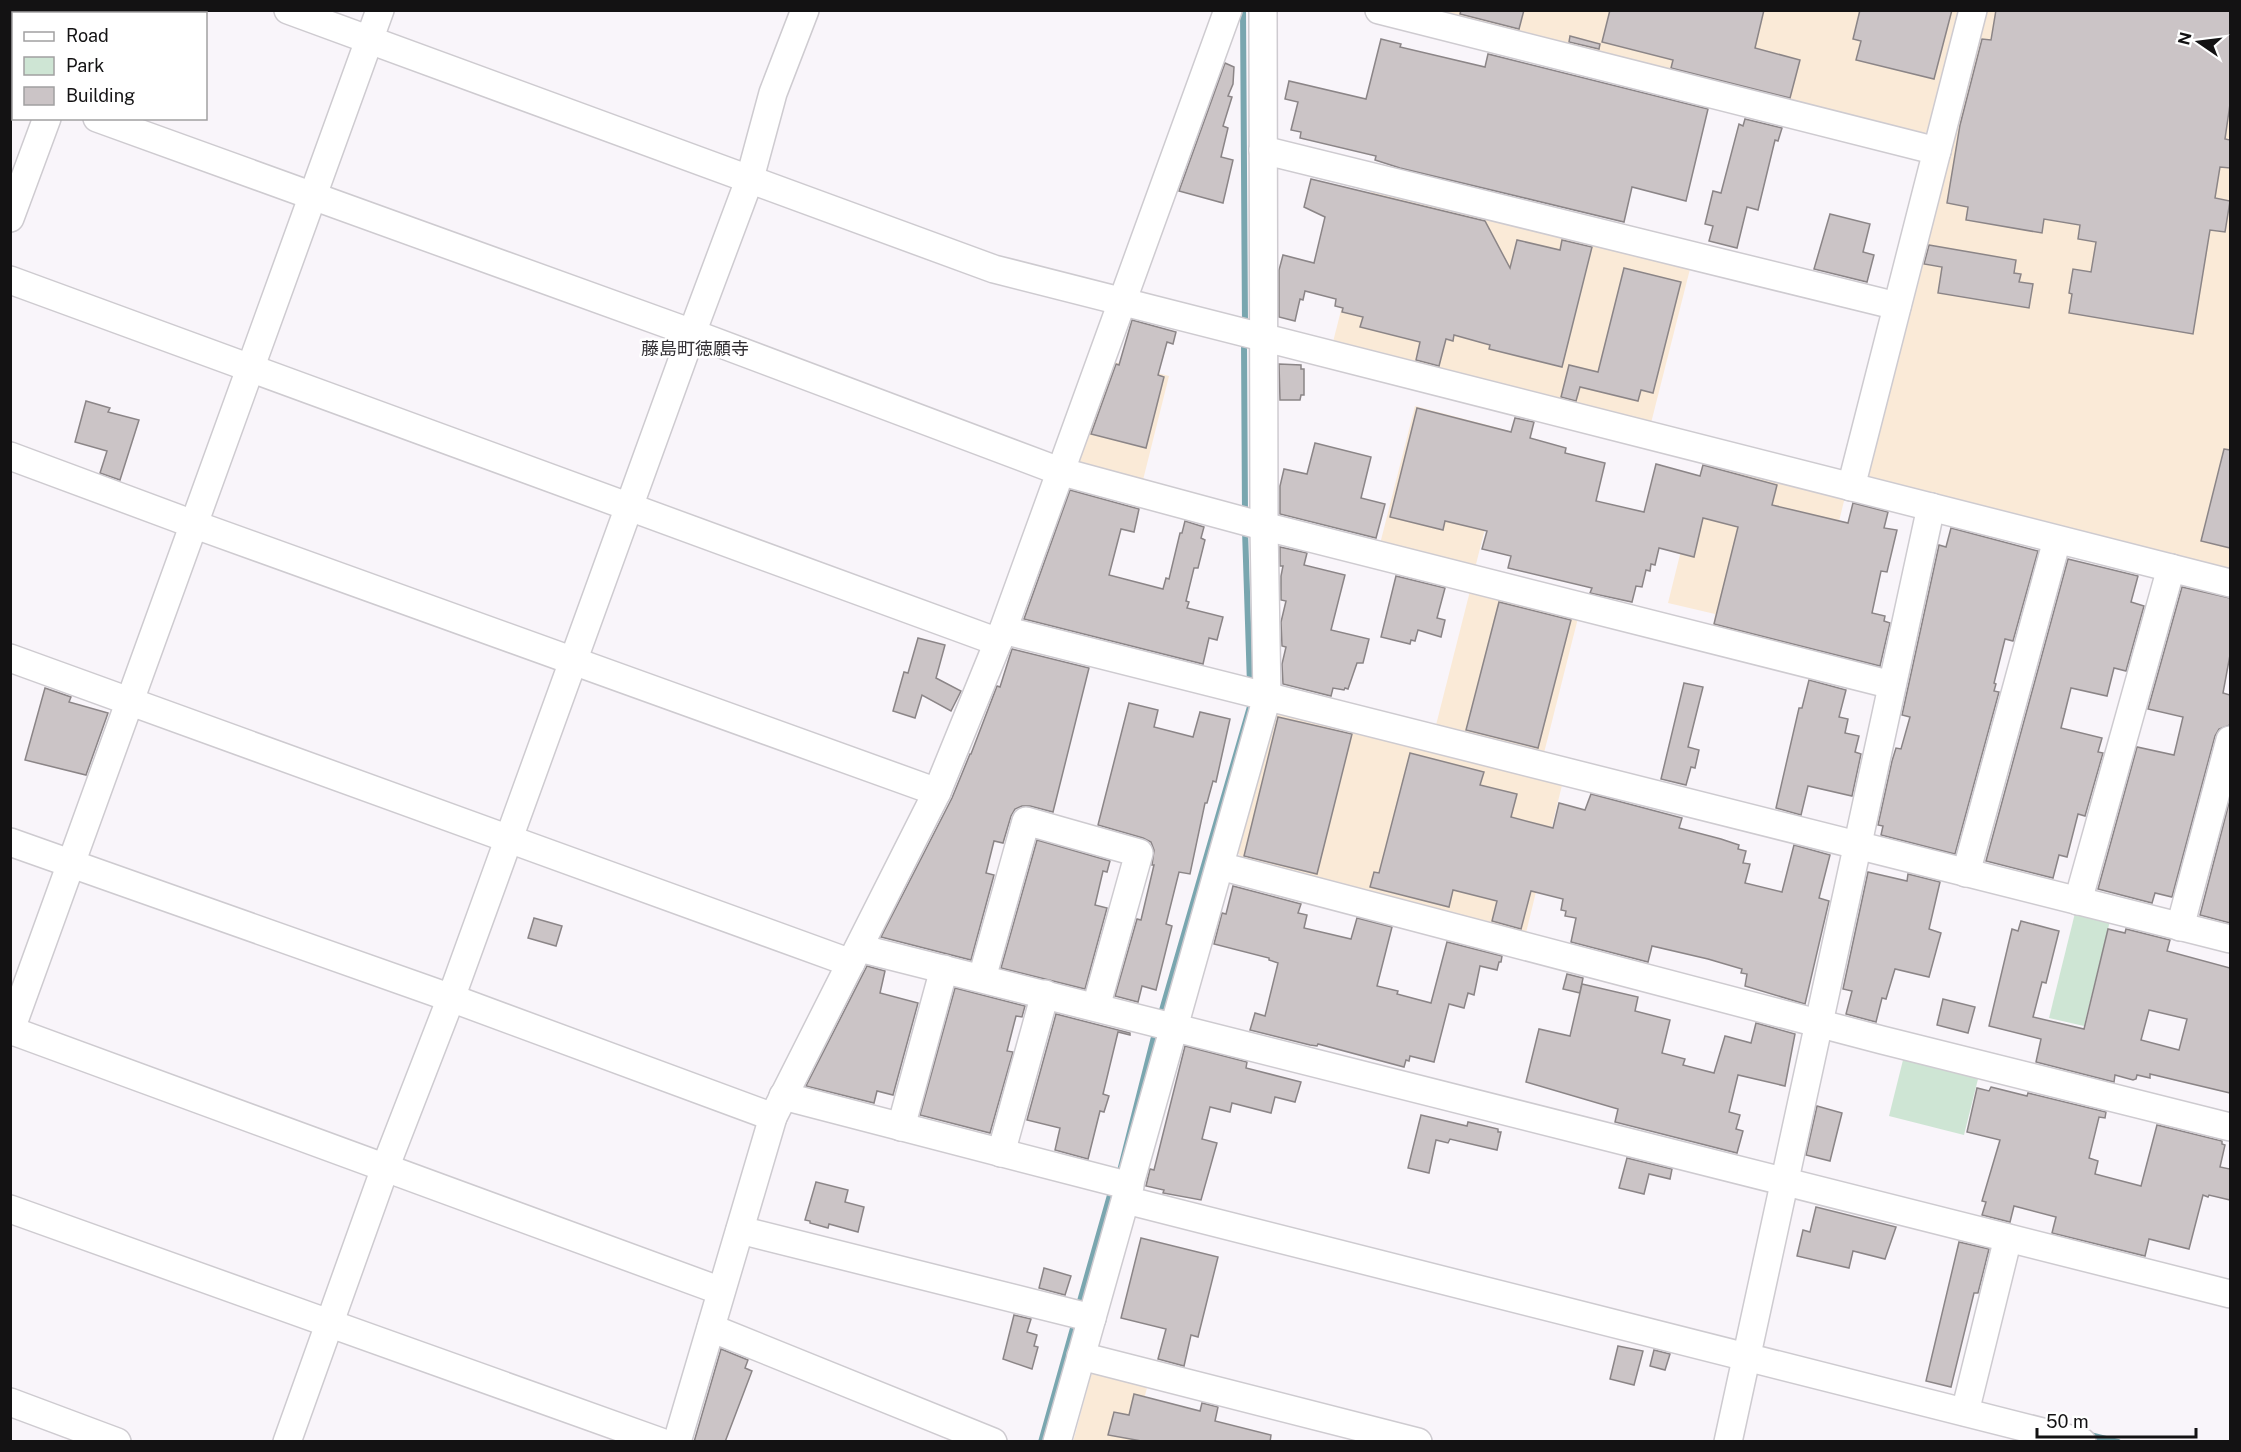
<svg xmlns="http://www.w3.org/2000/svg" width="2241" height="1452" font-family="'Public Sans','Noto Sans JP',sans-serif">
<style>
.industrial{fill:#faead7}
.green{fill:#cee5d4}
.lines{fill:none;stroke-linecap:round;stroke-linejoin:round}
.stream{stroke:#79a6af;stroke-width:6}
.building{fill:#cbc4c6;stroke:#8b8587;stroke-width:1.5;fill-rule:evenodd}
.minor-casing{stroke:#cecbd0;stroke-width:30}
.minor{stroke:#fff;stroke-width:27}
.labels{text-anchor:middle;stroke-width:5;stroke-linejoin:round;paint-order:stroke}
.quarter-label{font-size:18px;fill:#333034;stroke:#fff}
</style>
<rect width="100%" height="100%" fill="#f9f5fa"/>
<!-- industrial -->
<g class="industrial">
<path d="M1431 11H1966L1935 129 1922 134Z"/>
<path d="M1981 11H2230V572L1870 481 1863 471Z"/>
<path d="M1372 188 1690 269 1650 427 1333 342Z"/>
<path d="M1107 360 1169 376 1142 484 1075 468Z"/>
<path d="M1415 406 1510 431 1475 568 1380 544Z"/>
<path d="M1703 462 1845 497 1807 651 1713 628 1715 614 1668 603Z"/>
<path d="M1470 591 1578 618 1543 757 1435 729Z"/>
<path d="M1282 708 1563 781 1525 937 1251 867 1235 850 1272 715Z"/>
<path d="M1098 1371 1148 1384 1133 1441 1073 1442 1091 1375Z"/>
</g>
<!-- green -->
<g class="green">
<path d="M2076 909 2111 917 2084 1026 2049 1018Z"/>
<path d="M1905 1052 1980 1071 1964 1135 1889 1116Z"/>
</g>
<g class="lines">
<!-- stream -->
<g class="stream">
<path d="M1243 10 1245 325"/>
<path d="M1244 341 1245 514"/>
<path d="M1245 530 1250 685"/>
<path d="M1160 1017 1251 703 1250 698"/>
<path d="M1120 1171 1156 1029"/>
<path d="M1078 1308 1112 1188"/>
<path d="M2086 1434 2118 1442"/>
<path d="M1041 1442 1075 1321"/>
</g>
</g>
<!-- building -->
<g class="building">
<path d="M1461 10H1524L1519 29 1460 14Z"/>
<path d="M1610 10H1764L1755 48 1800 60 1790 98 1671 68 1673 60 1602 42Z"/>
<path d="M1860 10H1952L1934 79 1856 60 1861 41 1853 39Z"/>
<path d="M1996 10H2230V104L2225 139 2230 140V168L2220 167 2215 198 2230 201 2225 232 2210 230 2193 334 2069 313 2072 294 2069 293 2073 269 2091 272 2096 242 2078 239 2080 225 2044 219 2042 233 1966 220 1968 207 1947 203 1960 125 1982 39 1991 40Z"/>
<path d="M1570 36 1600 44 1599 49 1569 42Z"/>
<path d="M1381 39 1401 44 1400 47 1485 67 1488 54 1708 109 1686 201 1632 187 1624 222 1400 168 1375 160 1376 156 1300 138 1301 132 1291 130 1298 102 1285 99 1289 81 1366 99Z"/>
<path d="M1225 63 1234 67 1233 84 1228 96 1232 97 1223 126 1228 128 1221 157 1233 160 1223 203 1179 191Z"/>
<path d="M1745 119 1782 128 1778 141 1775 140 1758 210 1747 207 1737 248 1709 241 1713 226 1705 224 1713 191 1721 193 1739 124 1743 126Z"/>
<path d="M1311 179 1485 221 1510 268 1517 240 1560 250 1562 240 1592 247 1562 367 1489 349 1490 345 1454 335 1453 341 1446 339 1439 366 1416 360 1420 342 1360 327 1363 317 1342 312 1343 308 1335 306 1336 299 1305 291 1303 300 1300 299 1295 321 1279 317V270L1283 255 1314 263 1325 217 1304 207Z"/>
<path d="M1830 214 1870 224 1863 252 1874 255 1867 282 1814 269Z"/>
<path d="M1929 245 2016 260 2014 273 2021 274 2019 282 2033 284 2029 308 1938 293 1942 267 1924 264Z"/>
<path d="M1624 268 1681 282 1653 393 1641 390 1638 401 1580 387 1576 401 1561 397 1569 365 1598 372Z"/>
<path d="M1132 320 1176 332 1173 344 1167 342 1158 375 1164 377 1146 448 1091 434 1116 364 1119 365Z"/>
<path d="M1279 364 1301 365V369H1304V395H1301L1300 400H1280Z"/>
<path d="M86 401 110 408 108 412 139 420 120 480 100 473 107 451 75 442Z"/>
<path d="M1417 408 1511 432 1515 418 1534 422 1530 438 1566 448 1565 453 1605 463 1596 501 1644 512 1656 464 1700 476 1703 465 1777 485 1772 505 1848 523 1853 503 1888 512 1884 528 1897 530 1887 572 1881 571 1872 613 1885 616 1884 621 1890 623 1880 666 1714 624 1738 527 1703 518 1694 557 1659 548 1655 565 1651 564 1650 571 1646 570 1642 587 1636 586 1632 602 1590 593 1592 588 1508 568 1511 556 1482 549 1487 531 1445 521 1443 530 1390 517Z"/>
<path d="M1315 443 1371 457 1361 498 1385 504 1376 538 1280 514V486L1284 469 1307 474Z"/>
<path d="M2224 449 2230 450V548L2201 541Z"/>
<path d="M1070 490 1139 509 1134 532 1121 529 1109 575 1163 589 1166 578 1169 579 1180 533H1182L1185 521 1204 527 1201 538 1205 540 1198 568H1194L1186 601 1189 602 1187 608 1223 617 1217 640 1209 638 1203 664 1024 619Z"/>
<path d="M1951 528 2038 551 2013 641 2005 639 1994 683 1996 684 1994 691 1999 692 1955 854 1881 835 1883 826 1878 825 1892 761 1896 748 1901 749 1910 717 1902 715 1939 545 1946 547Z"/>
<path d="M1280 547 1307 553 1304 565 1345 575 1331 630 1369 639 1363 663H1357L1348 689 1345 688 1344 690 1333 688 1331 696 1283 684 1282 664 1286 647 1282 646 1281 622 1286 601 1281 600V576L1283 566H1280Z"/>
<path d="M2068 559 2138 576 2131 602 2144 606 2126 671 2114 668 2107 696 2071 688 2061 728 2102 738 2098 752 2103 753 2085 816 2078 814 2067 857 2059 855 2053 878 1986 861Z"/>
<path d="M1396 576 1445 588 1437 618 1445 620 1441 637 1418 630 1415 641 1411 640 1410 644 1381 637Z"/>
<path d="M2182 587 2230 598V655L2223 693 2230 695V725L2219 729 2215 736 2172 897 2155 893 2152 903 2098 889 2137 747 2174 755 2183 717 2148 709Z"/>
<path d="M1499 602 1571 620 1538 748 1466 730Z"/>
<path d="M918 638 945 645 936 678 961 691 951 711 922 695 915 718 893 711 904 672 908 673Z"/>
<path d="M1012 649 1089 668 1053 812 1030 806H1022L1015 809 1011 816 1003 843 994 841 986 873 994 875 971 960 881 937 952 798 970 754H971L997 686 1000 687Z"/>
<path d="M1809 680 1846 690 1839 717 1848 719 1845 733 1859 736 1855 752 1861 754 1852 796 1808 786 1801 815 1776 808 1799 708H1802Z"/>
<path d="M1684 683 1703 687 1688 747 1699 750 1695 768 1691 767 1686 785 1661 779Z"/>
<path d="M45 688 71 697 69 702 108 713 86 775 25 760Z"/>
<path d="M1129 703 1158 710 1154 727 1193 737 1200 712 1230 719 1216 782 1213 781 1207 803H1205L1190 874 1179 872 1166 924 1172 926 1156 990 1142 986 1138 1002 1115 996 1137 919 1141 920 1154 865H1152L1154 850 1151 842 1143 838 1098 825Z"/>
<path d="M1278 717 1352 734 1317 874 1244 856Z"/>
<path d="M1410 753 1484 772 1480 785 1517 794 1511 817 1553 828 1559 803 1585 810 1591 794 1682 818 1679 828 1721 839 1739 845 1738 849 1746 851 1743 863 1750 864 1745 883 1782 892 1794 845 1830 855 1819 898 1829 901 1805 1004 1745 986 1747 974 1741 973 1742 969 1708 959 1652 946 1648 962 1571 942 1576 918 1565 916 1566 911 1561 910 1563 899 1531 891 1521 929 1492 921 1497 901 1453 890 1449 907 1370 887 1374 872 1379 873Z"/>
<path d="M2230 799V923L2200 915Z"/>
<path d="M1037 840 1110 861 1107 872 1103 871 1095 905 1107 908 1085 989 1001 968Z"/>
<path d="M1868 872 1907 881 1908 874 1940 882 1929 929 1941 933 1929 977 1895 969 1886 999 1882 998 1876 1022 1846 1014 1852 991 1843 989Z"/>
<path d="M1233 886 1301 904 1298 913 1307 915 1304 928 1351 939 1357 918 1392 927 1377 986 1398 991 1397 994 1431 1003 1447 942 1502 956 1501 962H1499L1497 970 1480 966 1474 995 1468 993 1464 1008 1449 1004 1434 1062 1410 1056 1409 1061 1406 1060 1404 1067 1318 1044 1317 1046 1310 1045 1250 1030 1255 1013 1265 1016 1278 963 1269 960V958L1214 944 1222 913 1226 914Z"/>
<path d="M534 918 562 926 556 946 528 938Z"/>
<path d="M2021 921 2059 931 2046 983 2042 982 2033 1017 2084 1029 2108 929 2125 933 2126 929 2170 940 2167 951 2230 968V1093L2150 1074V1078L2137 1075 2136 1079 2133 1080 2115 1075 2114 1082 2036 1062 2041 1039 1989 1026 2012 929 2018 931ZM2149 1010 2187 1019 2179 1050 2141 1040Z"/>
<path d="M867 966 885 971 880 993 918 1003 893 1095 877 1091 874 1103 806 1086Z"/>
<path d="M1567 974 1583 978 1580 993 1563 989Z"/>
<path d="M1582 984 1638 997 1635 1011 1670 1020 1662 1053 1685 1059 1683 1065 1714 1073 1725 1036 1751 1043 1756 1023 1795 1034 1785 1086 1738 1075 1729 1112 1740 1115 1736 1129 1743 1131 1737 1153 1615 1122 1618 1109 1526 1082 1539 1029 1570 1036Z"/>
<path d="M955 988 1025 1006 1022 1017 1016 1016 1007 1051 1013 1052 990 1133 920 1115Z"/>
<path d="M1943 999 1975 1007 1968 1033 1937 1025Z"/>
<path d="M1056 1014 1130 1033V1035L1118 1032 1103 1094 1109 1096 1104 1112 1100 1111 1088 1159 1055 1150 1060 1128 1027 1120Z"/>
<path d="M1185 1046 1247 1062 1246 1068 1301 1082 1295 1102 1275 1097 1271 1113 1232 1103 1230 1112 1210 1107 1202 1139 1217 1143 1201 1200 1163 1193 1164 1190 1146 1186 1150 1169 1154 1170Z"/>
<path d="M1991 1087 2027 1096 2028 1093 2106 1112 2105 1118 2099 1117 2089 1158 2098 1161 2095 1174 2141 1186 2157 1125 2222 1141V1144L2225 1145 2220 1167 2230 1169V1200L2209 1195 2208 1197 2203 1195 2189 1249 2149 1239 2145 1256 2052 1233 2056 1217 2014 1206 2010 1222 1982 1215 1986 1202 1982 1201 2000 1140 1967 1132 1977 1088 1989 1091Z"/>
<path d="M1817 1106 1842 1113 1830 1161 1806 1155Z"/>
<path d="M1421 1115 1467 1126 1468 1122 1498 1129V1132H1501L1497 1150 1450 1139 1448 1143 1436 1140 1429 1173 1408 1168Z"/>
<path d="M1627 1158 1672 1169 1670 1179 1649 1174 1644 1194 1619 1188Z"/>
<path d="M816 1182 848 1190 845 1202 864 1207 858 1232 829 1224 828 1228 810 1223V1221L805 1220Z"/>
<path d="M1816 1207 1896 1227 1885 1259 1853 1251 1849 1268 1797 1256 1803 1230 1810 1232Z"/>
<path d="M1141 1238 1218 1257 1198 1337 1191 1335 1184 1366 1158 1359 1166 1329 1121 1318Z"/>
<path d="M1959 1242 1989 1249 1978 1293H1974L1951 1387 1926 1381Z"/>
<path d="M1044 1268 1071 1276 1065 1295 1039 1288Z"/>
<path d="M1014 1315 1031 1319 1027 1332 1037 1335 1034 1346 1038 1347 1032 1369 1003 1359Z"/>
<path d="M1618 1346 1643 1351 1634 1385 1610 1379Z"/>
<path d="M721 1349 748 1360 745 1368 752 1371 725 1442H694Z"/>
<path d="M1654 1350 1670 1354 1665 1370 1650 1366Z"/>
<path d="M1134 1394 1200 1411 1202 1403 1218 1407 1215 1421 1271 1435 1270 1442H1147L1108 1435 1114 1412 1129 1415Z"/>
</g>
<g class="lines">
<!-- minor casing -->
<g class="minor-casing">
<g id="minor">
<path d="M288 10 994 269 2230 583"/>
<path d="M1379 10 1937 151"/>
<path d="M85 14 86 10"/>
<path d="M10 87 14 89"/>
<path d="M97 118 692 333 1059 471 1255 524 1892 685"/>
<path d="M1263 150 1897 306"/>
<path d="M10 218 47 118"/>
<path d="M10 280 998 642"/>
<path d="M10 456 193 524 937 792"/>
<path d="M1851 487 1973 10"/>
<path d="M1003 630 2230 939"/>
<path d="M10 658 851 963"/>
<path d="M10 842 451 998 773 1117"/>
<path d="M1220 866 1882 1040 2230 1127"/>
<path d="M1966 873 2057 540"/>
<path d="M2078 901 2171 568"/>
<path d="M2180 927 2230 740"/>
<path d="M859 948 2230 1294"/>
<path d="M982 978 1026 821 1139 853 1096 1007"/>
<path d="M10 1030 721 1291"/>
<path d="M10 1032 380 10"/>
<path d="M783 1096 1130 1186"/>
<path d="M901 1127 944 969"/>
<path d="M1001 1153 1045 994"/>
<path d="M1126 1200 2082 1442"/>
<path d="M10 1209 661 1442"/>
<path d="M740 1230 1092 1318"/>
<path d="M711 1328 993 1442"/>
<path d="M1081 1356 1418 1442"/>
<path d="M10 1402 117 1442"/>
<path d="M1965 1412 2008 1238"/>
<path d="M287 1442 385 1168 451 998 692 333 750 178 773 93 805 10"/>
<path d="M677 1442 773 1117 937 792 1003 630 1228 10"/>
<path d="M1057 1442 1267 697 1264 527 1263 10"/>
<path d="M1728 1442 1931 507"/>
</g>
</g>
<!-- minor -->
<use href="#minor" class="minor"/>
</g>
<g class="labels">
<!-- quarter labels -->
<g class="quarter-label">
<text x="695" y="355">藤島町徳願寺</text>
</g>
</g>
<!-- border -->
<rect width="2241" height="1452" fill="none" stroke="#131213" stroke-width="24"/>
<!-- legend -->
<rect x="12" y="12" width="195" height="108" fill="#ffffff" stroke="#a1a0a1" stroke-width="1.5"/>
<rect x="24" y="32" width="30" height="9" fill="#ffffff" stroke="#a1a0a1" stroke-width="1.5"/>
<text x="66" y="42" font-size="18" fill="#131213">Road</text>
<rect x="24" y="57" width="30" height="18" fill="#cee5d4" stroke="#a1a0a1" stroke-width="1.5"/>
<text x="66" y="72" font-size="18" fill="#131213">Park</text>
<rect x="24" y="87" width="30" height="18" fill="#cbc4c6" stroke="#a1a0a1" stroke-width="1.5"/>
<text x="66" y="102" font-size="18" fill="#131213">Building</text>
<!-- north arrow -->
<g transform="translate(2199 42) rotate(284)" stroke="#ffffff" stroke-width="4.5" paint-order="stroke">
<path d="M0-4.5L10 22L0 15L-10 22Z" fill="#131213"/>
<text y="-9" font-size="16" font-weight="bold" text-anchor="middle" fill="#131213">N</text>
</g>
<!-- scale -->
<path d="M2037 1428v9h159v-9" fill="none" stroke="#131213" stroke-width="3"/>
<text x="2046" y="1428" font-size="18" fill="#131213" stroke="#ffffff" stroke-width="4.5" paint-order="stroke">50 m</text>
</svg>
